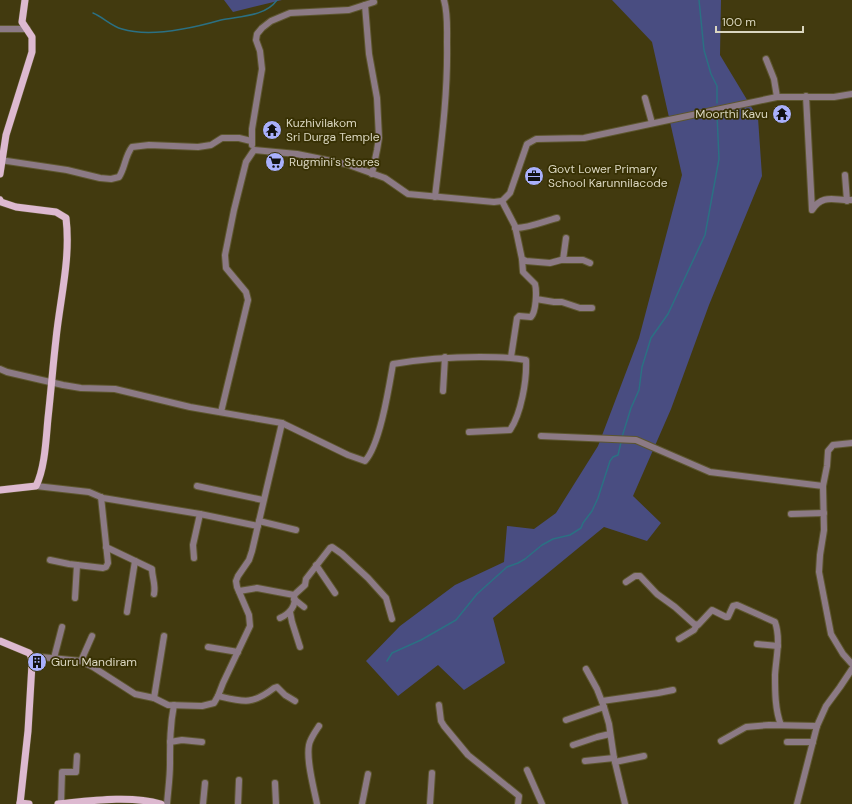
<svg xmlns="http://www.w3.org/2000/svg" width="852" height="804" font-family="'DM Sans',sans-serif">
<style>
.green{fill:#494d81}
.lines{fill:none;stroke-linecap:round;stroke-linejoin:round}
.stream{stroke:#2b7083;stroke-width:1.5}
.minor-casing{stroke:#5d562f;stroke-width:8}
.major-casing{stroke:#5d562f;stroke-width:8}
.minor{stroke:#8c7a85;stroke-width:6}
.major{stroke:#ddb9d0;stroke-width:7}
.labels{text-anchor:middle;stroke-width:3.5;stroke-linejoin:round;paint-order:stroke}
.poi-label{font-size:12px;fill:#dad6c0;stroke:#373003;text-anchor:start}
</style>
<rect width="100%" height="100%" fill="#423a0f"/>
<!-- green -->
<g class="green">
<path d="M224 0H282L233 12Z"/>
<path d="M612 0H721L720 55 758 118 762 176 709 305 671 409 633 496 661 523 647 541 604 527 493 618 505 663 464 690 438 665 398 696 366 661 400 626 455 585 504 562 507 526 534 529 556 513 598 446 639 338 682 175 652 42Z"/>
</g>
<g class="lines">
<!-- stream -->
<g class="stream">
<path d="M699 0 704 50 711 74 717 86V103"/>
<path d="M93 13C103 17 111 26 122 29 151 38 193 28 221 20 239 16 265 17 277 0"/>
<path d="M622 437 631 408 639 390 642 367 651 338 668 314 705 235 719 159 717 114"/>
<path d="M387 661 392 653 421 640 456 620 477 594 507 567 518 563 525 559 542 545 553 539 570 535 581 528 583 523 592 511 598 498 610 461 613 457 618 455 621 442"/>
</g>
<!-- minor casing -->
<g class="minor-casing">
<g id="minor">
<path d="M365 5 369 54 377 98 379 138 377 150 372 174"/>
<path d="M0 29H27"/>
<path d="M766 59 774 79 777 97"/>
<path d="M806 96 812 210C823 193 835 201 852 200"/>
<path d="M645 98 652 123"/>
<path d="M252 145V129L262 69 260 51 256 40 257 34 262 28 271 21 290 13 349 10 374 2"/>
<path d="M0 160 67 170 100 178 111 179 119 177C125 168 125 156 132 147L149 145 198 147 211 145 222 138H239L251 141"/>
<path d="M845 175 847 201"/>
<path d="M435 197C441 145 448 95 447 43 447 29 448 14 444 0"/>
<path d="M502 201 515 226 522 259 526 261 550 263 561 260H583L590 263"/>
<path d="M515 228C526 229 545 221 557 218"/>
<path d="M563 260 566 238"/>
<path d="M536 299 554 302H562L580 308H592"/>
<path d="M511 357 517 318 519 316 531 317C536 312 537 291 535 284L523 272 522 259"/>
<path d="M0 369 7 372 63 385 81 388 115 389 190 407 282 423 348 455 365 461C380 445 389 387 393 364 422 359 450 357 480 357 495 357 510 357 526 360 527 380 521 414 510 430L469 432"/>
<path d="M443 391 445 357"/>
<path d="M221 412 248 300 246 292 226 268 225 255 234 210 246 162 254 150 297 154 346 164 385 178 408 194 494 202 502 201 510 193 527 144 536 139 584 138 777 97H834L852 94"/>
<path d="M541 436 636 440 710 472 823 486"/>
<path d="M852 443 833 445 828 451 827 466 823 486 824 530 820 555 819 572 831 634 843 654 852 664"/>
<path d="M36 486 89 492 103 498 200 514 258 526"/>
<path d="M197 486 263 500"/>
<path d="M791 514 824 513"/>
<path d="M259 521 296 530"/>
<path d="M106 547 152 569C152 577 156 585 154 594"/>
<path d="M194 558 193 545 200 514"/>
<path d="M50 560 69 564 103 568 106 567 108 563 101 497"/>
<path d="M316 565 335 593"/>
<path d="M626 582 635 576H640L657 594 675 607 694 624 698 625 712 610 726 617H728L733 606 737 605 775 622C781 639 776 658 775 675 775 691 775 710 781 725"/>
<path d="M239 591 257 588 294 595 305 585 306 579 330 548 332 547 342 554 368 578 386 598 392 619"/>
<path d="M75 598 77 565"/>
<path d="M294 599 304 607"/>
<path d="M127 612 135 561"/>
<path d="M290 612 292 622 300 647"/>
<path d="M280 618C289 614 297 606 294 595"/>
<path d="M679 639 694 630 697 625"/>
<path d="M757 644 778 646"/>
<path d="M208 647 238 652"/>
<path d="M31 656 81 661 93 667 135 694 154 698 168 705 202 706 214 703 218 696C244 702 252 705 274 688L277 687 285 695 295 701"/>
<path d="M54 658 62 627"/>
<path d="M81 661 92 636"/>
<path d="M586 669 597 689 604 707 609 724 614 758 625 804"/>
<path d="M218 696 223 683 250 626 249 615 237 587 236 581 238 576 249 560 252 551 282 423"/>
<path d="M154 698 164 636"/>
<path d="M602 701 658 693 673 690"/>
<path d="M439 705 441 721 444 726 468 755 519 796 518 804"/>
<path d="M566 720 604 707"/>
<path d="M721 741 746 727 769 725 817 726"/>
<path d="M170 742 182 740 202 742"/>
<path d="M787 742H813"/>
<path d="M573 745 597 737 610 734"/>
<path d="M585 761 614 758"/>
<path d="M615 762 644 756"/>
<path d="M527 770 542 804"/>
<path d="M275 783 276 804"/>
<path d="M61 804 62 772H76L77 756"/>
<path d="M167 804C168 791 170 777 170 764 170 743 170 725 174 705"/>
<path d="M203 804 205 783"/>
<path d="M238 804 239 780"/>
<path d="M317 804C314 788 306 761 309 745 310 739 315 732 319 726"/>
<path d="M362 804 368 774"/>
<path d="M430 804 432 773"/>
<path d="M797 804 817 726 826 706 840 687 852 669"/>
</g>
</g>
<!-- major casing -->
<g class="major-casing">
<g id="major">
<path d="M0 174 6 135 32 52V37L22 22 25 0"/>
<path d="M0 200 1 202 16 207 56 212 66 218C71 258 60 299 56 339 53 365 51 391 48 418 46 439 45 468 36 486L0 490"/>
<path d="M0 641 29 653 31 656 32 664 28 731 20 804"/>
<path d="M20 803 29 804"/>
<path d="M58 804C89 801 130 795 161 804"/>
</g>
</g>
<!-- minor -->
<use href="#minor" class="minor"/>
<!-- major -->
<use href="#major" class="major"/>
</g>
<!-- icons -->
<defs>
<g id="temple-disc" transform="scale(1)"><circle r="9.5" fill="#a9b0fc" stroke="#373003"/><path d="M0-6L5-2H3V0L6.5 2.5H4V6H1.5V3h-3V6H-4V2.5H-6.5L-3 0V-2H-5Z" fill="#111"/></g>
<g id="supermarket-disc" transform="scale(1)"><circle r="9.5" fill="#a9b0fc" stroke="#373003"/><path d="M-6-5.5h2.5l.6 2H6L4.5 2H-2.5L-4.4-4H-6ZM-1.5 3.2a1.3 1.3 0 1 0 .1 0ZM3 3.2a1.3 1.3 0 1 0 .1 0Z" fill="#111"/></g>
<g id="office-disc" transform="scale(1)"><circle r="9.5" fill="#a9b0fc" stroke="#373003"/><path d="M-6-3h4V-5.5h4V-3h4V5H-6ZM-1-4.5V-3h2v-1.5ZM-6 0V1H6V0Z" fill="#111"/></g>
<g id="building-disc" transform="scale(1)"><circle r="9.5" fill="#a9b0fc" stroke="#373003"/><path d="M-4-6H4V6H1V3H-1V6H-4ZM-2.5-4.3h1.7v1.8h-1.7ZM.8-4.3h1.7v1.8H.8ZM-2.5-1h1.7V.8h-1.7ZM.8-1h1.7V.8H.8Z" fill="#111"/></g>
</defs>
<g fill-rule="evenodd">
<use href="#temple-disc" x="782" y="114"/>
<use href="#temple-disc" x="272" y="130"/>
<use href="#supermarket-disc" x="275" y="162"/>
<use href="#office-disc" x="534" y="176"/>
<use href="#building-disc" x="37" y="662"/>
</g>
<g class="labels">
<!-- poi labels -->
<g class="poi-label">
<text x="768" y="118" text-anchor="end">Moorthi Kavu</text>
<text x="286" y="127">Kuzhivilakom<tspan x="286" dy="14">Sri Durga Temple</tspan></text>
<text x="289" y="166">Rugmini's Stores</text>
<text x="548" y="173">Govt Lower Primary<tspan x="548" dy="14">School Karunnilacode</tspan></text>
<text x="51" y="666">Guru Mandiram</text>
</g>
</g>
<!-- scale -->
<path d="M716 26v6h87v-6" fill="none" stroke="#dad6c0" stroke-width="2"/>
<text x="722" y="26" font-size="12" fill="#dad6c0" stroke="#373003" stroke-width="3" paint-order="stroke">100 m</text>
</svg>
